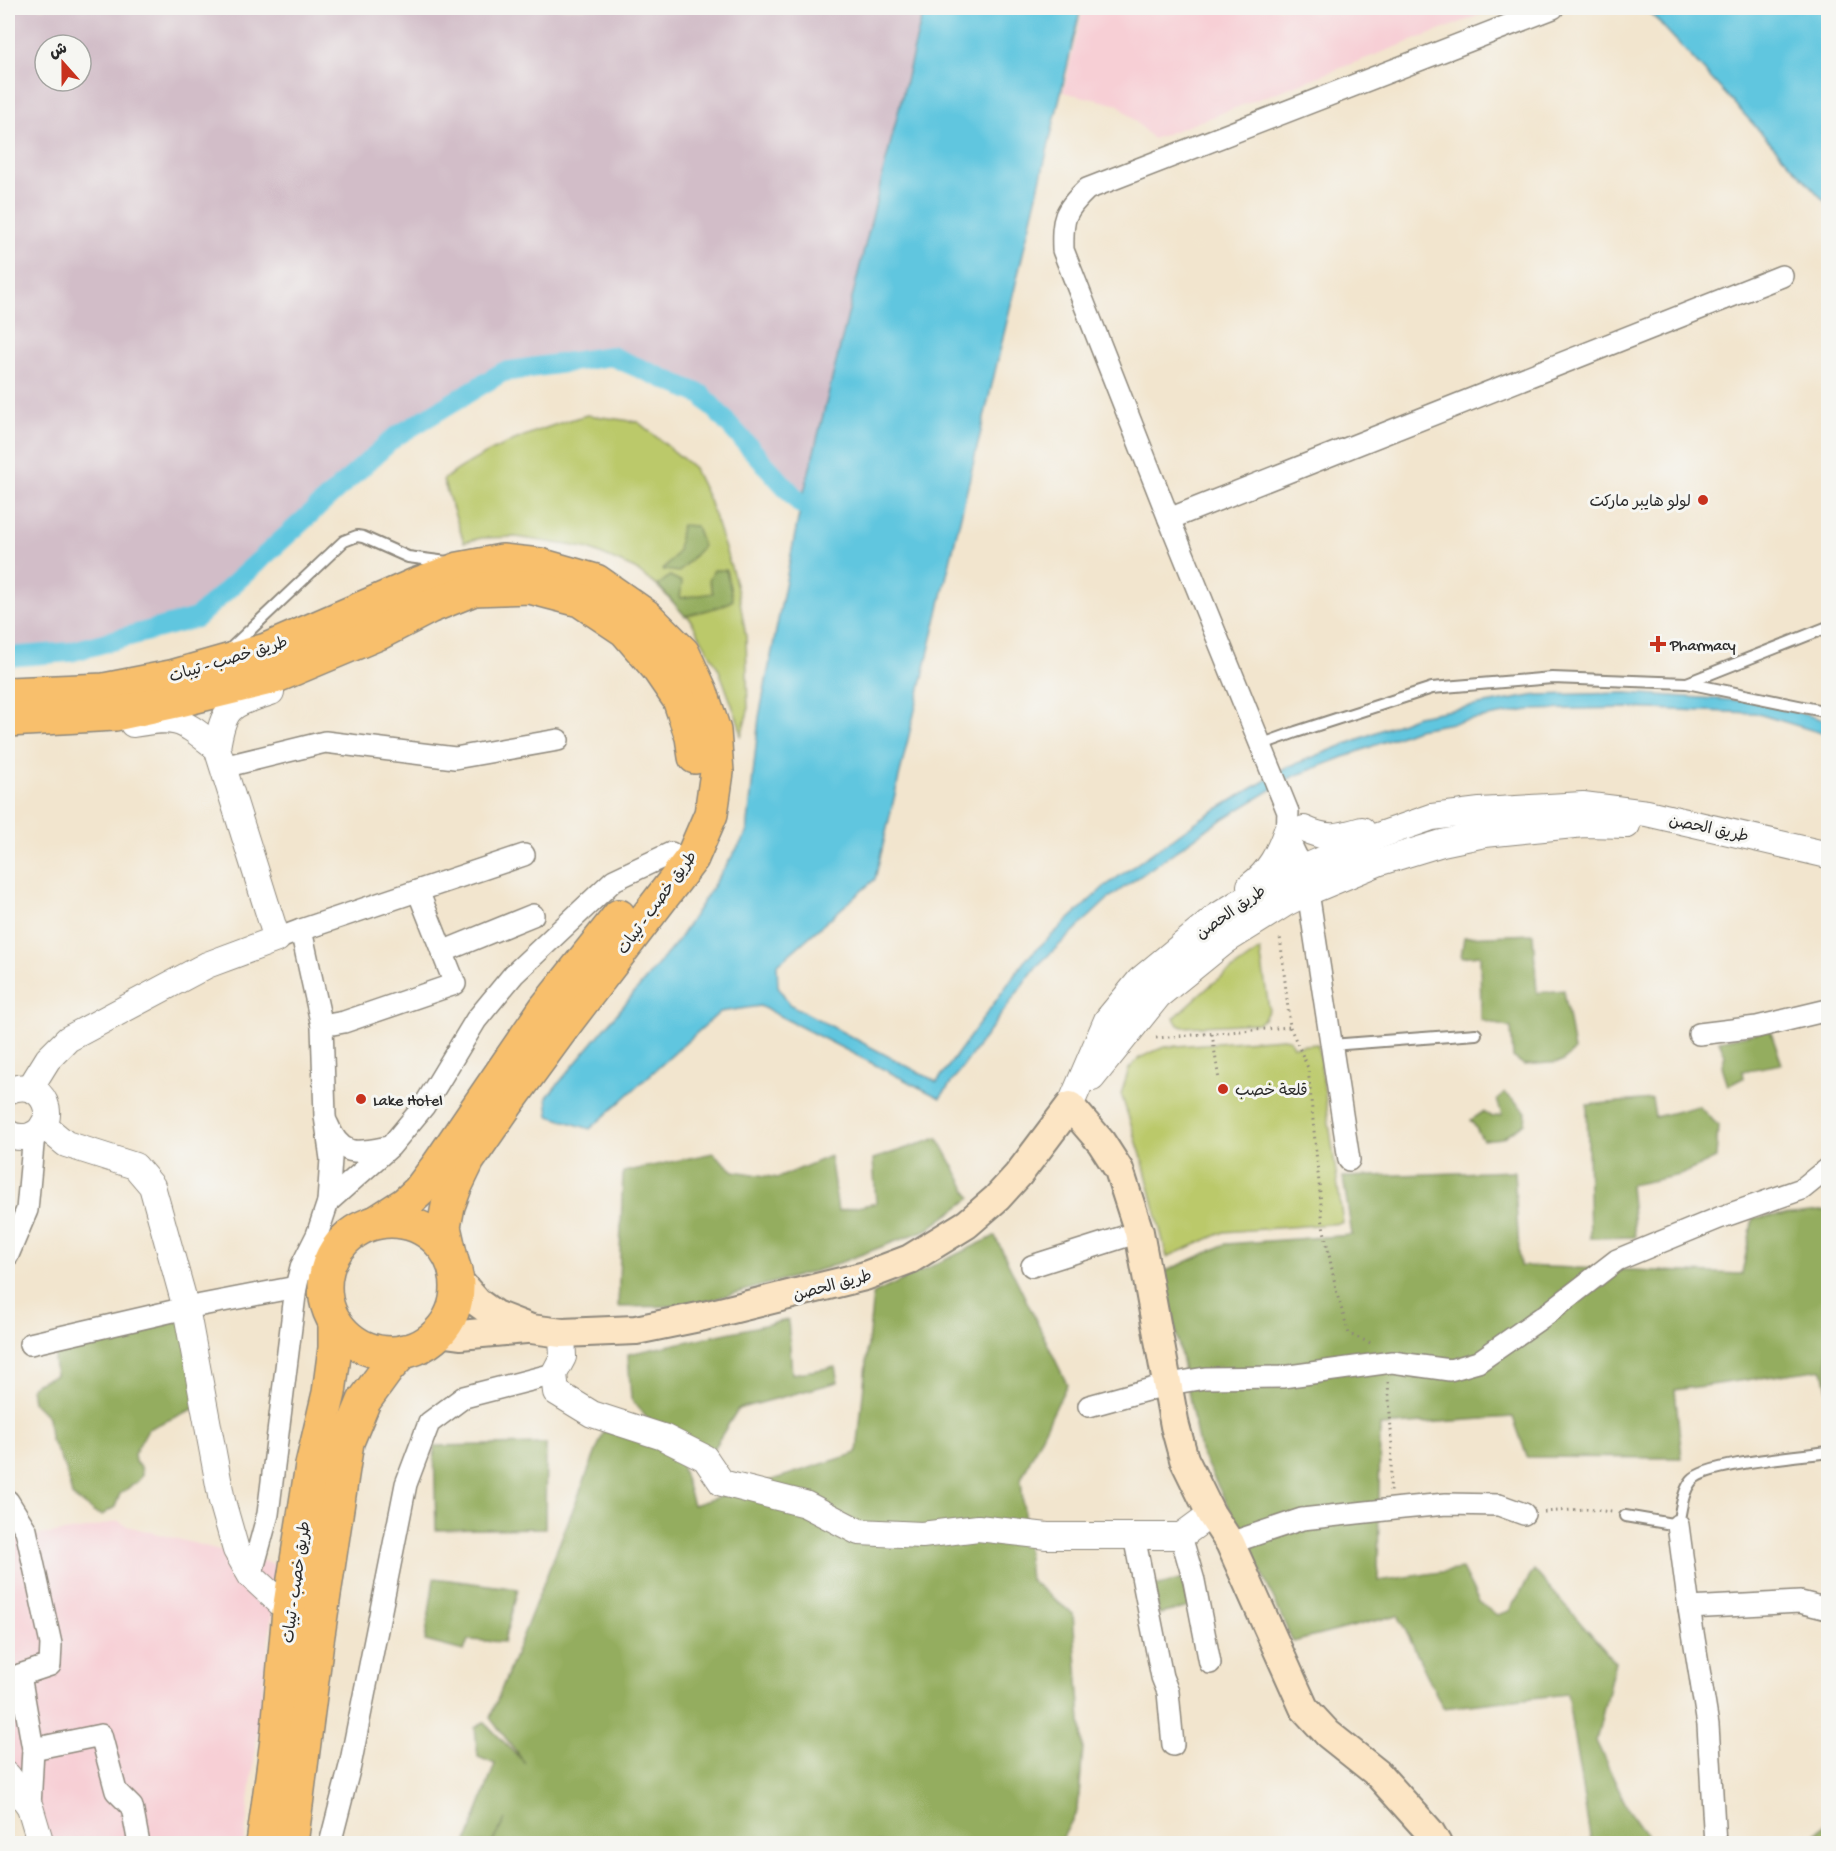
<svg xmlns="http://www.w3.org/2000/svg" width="1836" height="1851" font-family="'Gochi Hand','Playpen Sans Arabic',sans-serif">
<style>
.built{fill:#f7cfd5}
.industrial{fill:#d2bdc8;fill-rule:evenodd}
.green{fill:#bbc96b;stroke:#737a4b;stroke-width:1.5}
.forest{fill:#94ad5f;stroke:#606c45;stroke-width:1.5}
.water{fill:#61c6df;stroke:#467885;stroke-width:1.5}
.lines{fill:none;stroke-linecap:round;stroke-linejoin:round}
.canal{stroke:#61c6df;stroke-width:20}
.service-casing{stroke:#8e887c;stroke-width:14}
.minor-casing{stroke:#8e887c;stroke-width:24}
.tertiary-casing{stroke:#8e887c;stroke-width:28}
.secondary-casing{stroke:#8e887c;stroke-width:32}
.trunk-casing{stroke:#8e887c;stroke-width:36}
.path{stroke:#8e887c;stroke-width:3;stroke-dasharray:1.5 4.5;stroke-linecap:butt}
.service{stroke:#fff;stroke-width:10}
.minor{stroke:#fff;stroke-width:21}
.tertiary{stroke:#fff;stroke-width:26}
.secondary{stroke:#fce5c4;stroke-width:28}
.trunk{stroke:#f8bf6c;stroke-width:33}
.poi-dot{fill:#c8321e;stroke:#f6f6f2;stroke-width:2}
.labels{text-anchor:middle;stroke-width:6;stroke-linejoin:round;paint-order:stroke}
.poi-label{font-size:16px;fill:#2b2b2b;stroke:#f6f6f2;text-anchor:start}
.street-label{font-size:16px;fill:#2b2b2b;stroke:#f6f6f2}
</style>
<rect width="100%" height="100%" fill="#f6f6f2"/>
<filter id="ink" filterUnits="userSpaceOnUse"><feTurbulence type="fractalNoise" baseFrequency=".0167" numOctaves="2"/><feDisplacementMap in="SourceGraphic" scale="12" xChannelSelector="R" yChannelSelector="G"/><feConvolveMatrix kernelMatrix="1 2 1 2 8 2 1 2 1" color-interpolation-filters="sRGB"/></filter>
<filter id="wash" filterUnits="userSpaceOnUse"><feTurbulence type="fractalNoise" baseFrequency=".008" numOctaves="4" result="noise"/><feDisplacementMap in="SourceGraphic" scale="24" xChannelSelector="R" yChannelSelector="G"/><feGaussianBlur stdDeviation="1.35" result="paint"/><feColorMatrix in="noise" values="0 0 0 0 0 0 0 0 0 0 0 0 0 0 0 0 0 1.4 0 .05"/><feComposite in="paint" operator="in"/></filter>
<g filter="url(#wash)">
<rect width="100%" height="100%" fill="#f2e5ce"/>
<!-- built -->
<g class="built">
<path d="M1083 8H1499L1153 139 1119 105 1063 92Z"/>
<path d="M118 1521 127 1526 278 1565 244 1843H42L8 1773V1539L86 1529Z"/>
</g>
<!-- industrial -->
<path class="industrial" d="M8 8H924L801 504 702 395 611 356 503 372 395 437 196 618 70 652 8 657ZM45 45H81V81H45Z"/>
<!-- green -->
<g class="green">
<path d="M587 415 638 422 693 467 709 500 733 573 740 601 746 637 748 711 741 737 739 724 719 670 690 619 658 587 635 569 589 549 574 546 516 537 482 538 464 542 443 480C485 449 537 429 587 415Z"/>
<path d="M1260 950 1269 1009 1264 1019 1258 1023 1183 1027 1178 1025 1174 1018 1212 984Z"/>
<path d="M1282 1038 1289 1039 1293 1046 1318 1044 1343 1223 1224 1232 1167 1257 1142 1158 1121 1094 1129 1069 1139 1058 1164 1047Z"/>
</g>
<!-- forest -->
<g class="forest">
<path d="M681 525 696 526 703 546 679 572 663 570 678 552Z"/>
<path d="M714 570H726L733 600 722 606 685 616 658 585 670 576 682 582 680 598 713 593 709 580Z"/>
<path d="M1533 934 1537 993 1564 990 1574 1051 1562 1062 1524 1065 1513 1057 1511 1028 1481 1020 1480 955 1461 957 1464 937Z"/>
<path d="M1770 1030 1782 1064 1742 1071 1743 1078 1728 1086 1722 1066 1725 1055 1719 1041Z"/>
<path d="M1505 1093 1526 1112 1525 1123 1502 1138 1483 1140 1471 1120 1483 1112 1492 1117 1502 1115 1497 1100Z"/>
<path d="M1652 1099 1655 1117 1698 1106 1718 1125 1716 1158 1680 1175 1630 1185 1635 1237 1590 1238 1587 1105Z"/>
<path d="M938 1138 971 1198 928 1229 826 1268 690 1306 618 1307 623 1172 713 1153 734 1171 778 1178 830 1156 838 1211 876 1203 873 1159Z"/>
<path d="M1514 1171 1520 1266 1742 1274 1753 1218 1828 1210V1393L1823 1369 1675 1390 1682 1458 1527 1457 1513 1417 1380 1426 1378 1581 1462 1569 1479 1602 1497 1615 1509 1611 1534 1570 1615 1662 1596 1741 1628 1809 1652 1843H1591L1567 1694 1443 1708 1398 1615 1293 1642 1260 1569 1200 1451 1164 1272 1226 1244 1352 1235 1343 1177Z"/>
<path d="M995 1236 1067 1384 1021 1479 1030 1580 1073 1614 1083 1747 1078 1809 1060 1843H493L505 1819 492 1843 466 1844 495 1764 478 1757 475 1727 484 1722 525 1763 490 1718 604 1431 675 1445 693 1505 857 1453 873 1294Z"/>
<path d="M182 1314 200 1406 148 1429 134 1454 135 1462 141 1467 142 1474 138 1481 120 1494 115 1507 102 1515 95 1513 72 1496 66 1469 50 1438 48 1417 33 1402 31 1388 36 1383 56 1375 54 1361 55 1355 65 1345 132 1327 155 1326Z"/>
<path d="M788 1320 792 1374 835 1367 838 1382 738 1409 713 1449 658 1430 631 1399 628 1354Z"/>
<path d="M546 1444 545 1528 436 1530 434 1446Z"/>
<path d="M434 1578 518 1589 504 1642 468 1640 464 1651 425 1641Z"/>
<path d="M1184 1579 1190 1607 1159 1614 1154 1586Z"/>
<path d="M1828 1821V1843H1808Z"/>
</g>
<!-- water -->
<g class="water">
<path d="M924 8H1081L875 879 777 965 778 986 789 1004 937 1082 1026 959 1104 887 1202 818 1288 767 1417 716 1537 695 1627 693 1761 702 1828 721V735L1755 713 1626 708 1529 710 1417 729 1292 777 1210 827 1109 898 1036 967 940 1098 760 1006 720 1012 590 1129 549 1116 547 1097 677 942 747 833 759 717 801 504Z"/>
<path d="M1646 8H1828V205Z"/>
</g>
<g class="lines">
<!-- canal -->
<path class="canal" d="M8 657 70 652 196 618 395 437 503 372 611 356 702 395 801 504"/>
</g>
</g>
<g filter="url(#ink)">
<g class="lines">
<!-- service casing -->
<g class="service-casing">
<g id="service">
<path d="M230 649 344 541 357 536 363 537 408 557 447 562"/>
<path d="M1687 683 1828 627"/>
<path d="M1260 745 1296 732 1432 688 1552 678 1687 683 1828 712"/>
<path d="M1331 1045 1476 1034"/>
<path d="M1625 1516 1678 1525C1681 1511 1682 1492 1692 1480 1706 1463 1802 1456 1828 1452"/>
</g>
</g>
<!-- minor casing -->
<g class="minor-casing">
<g id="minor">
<path d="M1169 519 1782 276"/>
<path d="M223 767 325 742 455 758 558 740"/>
<path d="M1316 877C1293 861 1286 839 1288 812L1169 519 1063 250C1062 218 1064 211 1087 189L1553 8"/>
<path d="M1308 892 1349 1160"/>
<path d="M301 930 524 855"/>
<path d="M442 952 533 915"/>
<path d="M322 1026 344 1022 455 984 418 891"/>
<path d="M1699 1034 1757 1027 1828 1010"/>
<path d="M328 1125C341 1158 358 1153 388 1147"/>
<path d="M328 1202 390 1147 424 1106 476 1020 514 974 614 880 671 853"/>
<path d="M8 1255 27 1210 34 1134"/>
<path d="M1032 1266 1139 1232"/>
<path d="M30 1344 186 1308 296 1287"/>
<path d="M1089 1406 1169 1384 1205 1378 1282 1377 1392 1362 1450 1370 1478 1362 1551 1311 1617 1260 1719 1218 1802 1189 1828 1168"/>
<path d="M8 1501 26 1530 51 1644 50 1665 20 1675"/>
<path d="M1678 1525 1689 1608 1708 1725 1715 1844"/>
<path d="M1134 1536 1162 1677 1168 1692 1173 1745"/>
<path d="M1181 1536 1194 1581 1210 1663"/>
<path d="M1230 1543 1302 1519 1403 1508 1446 1504 1499 1505 1524 1514"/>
<path d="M251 1576 268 1514 296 1287 301 1267 317 1235 328 1202 331 1159 325 1116 322 1026 301 930 277 939"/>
<path d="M1689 1608 1800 1602 1828 1609"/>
<path d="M8 1680 20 1675 33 1749 101 1735 116 1791 132 1807 139 1844"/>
<path d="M30 1807 33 1749"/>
<path d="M330 1844 350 1766 406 1484 429 1423 464 1397 554 1374"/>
</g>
</g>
<!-- tertiary casing -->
<g class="tertiary-casing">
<g id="tertiary">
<path d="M133 724C179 716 180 719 217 748"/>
<path d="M1304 829C1328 840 1338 837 1362 830"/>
<path d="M1250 886C1270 871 1279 853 1287 830"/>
<path d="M1092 1078 1158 996 1227 940 1286 903 1308 892 1380 862 1442 843 1485 834 1584 824 1627 825"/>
<path d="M30 1088 48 1059 68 1039 207 965 277 939 217 748C224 704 231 705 271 692"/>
<path d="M8 1091C44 1074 63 1124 30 1136 22 1138 14 1137 8 1133"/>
<path d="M1070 1106 1107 1020 1140 980 1216 917 1274 881 1372 838 1432 817 1480 811 1583 805 1647 813 1828 855"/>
<path d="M43 1125 66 1144 135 1166 152 1186 186 1308 222 1501 236 1550 251 1576 289 1611"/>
<path d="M562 1333 563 1357 554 1374 556 1392 592 1414 663 1437 705 1458 722 1483 805 1504 859 1532 922 1535 978 1528 1047 1536H1181L1211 1514"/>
<path d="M8 1776 30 1807 41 1844"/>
</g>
</g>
<!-- secondary casing -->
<g class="secondary-casing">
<g id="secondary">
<path d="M456 1278 477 1302 495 1315 531 1329 562 1333 636 1330 704 1316 865 1276 910 1259 967 1224 997 1198 1018 1175 1070 1106 1101 1142 1119 1170 1139 1232 1175 1426 1184 1459 1211 1514 1230 1543 1304 1708 1328 1734 1377 1773 1430 1832 1437 1844"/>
<path d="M438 1332 460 1335 526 1329"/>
</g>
</g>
<!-- trunk casing -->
<g class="trunk-casing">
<g id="trunk">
<path d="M8 694 104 690 171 677 266 650 415 585 459 569 502 561 540 565 596 581 646 616 683 653 701 692 714 731 717 772 711 814 692 858 568 1020 508 1102 468 1160 455 1187 448 1206 444 1227 451 1258"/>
<path d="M8 720 115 714 180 700 274 677 379 633 429 607 474 589 530 587 580 600 625 630 657 667 679 699 692 737 695 757"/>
<circle cx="391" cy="1287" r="66"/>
<path d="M377 1222 405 1204 419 1191 439 1164 545 1009 619 916"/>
<path d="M263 1844 277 1740 289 1611 312 1465 329 1393 335 1348V1322"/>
<path d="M291 1844 317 1641 347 1442 364 1401 388 1368 404 1351"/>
</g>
</g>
<!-- path -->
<g class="path">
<path d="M1290 1027 1308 1068 1323 1225 1337 1294 1349 1334 1373 1344"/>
<path d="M1212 1034 1219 1080"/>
<path d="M1156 1038 1290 1027 1280 936"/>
<path d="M1388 1382 1392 1445 1390 1492"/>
<path d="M1544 1512 1586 1509 1612 1512"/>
</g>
<!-- service -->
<use href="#service" class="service"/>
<!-- minor -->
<use href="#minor" class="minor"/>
<!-- tertiary -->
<use href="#tertiary" class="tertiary"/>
<!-- secondary -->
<use href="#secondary" class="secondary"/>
<!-- trunk -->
<use href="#trunk" class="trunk"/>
</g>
</g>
<!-- markers -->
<g class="poi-dot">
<circle cx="1703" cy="500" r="6"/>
<path d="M1655 635h6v6h6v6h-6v6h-6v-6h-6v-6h6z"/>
<circle cx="1223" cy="1089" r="6"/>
<circle cx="361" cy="1099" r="6"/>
</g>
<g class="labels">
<!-- poi labels -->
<g class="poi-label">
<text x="1691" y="506" text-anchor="end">لولو هايبر ماركت</text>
<text x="1670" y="650">Pharmacy</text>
<text x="1235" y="1095">قلعة خصب</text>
<text x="373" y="1105">Lake Hotel</text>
</g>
<!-- street labels -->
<g class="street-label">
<text transform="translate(228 658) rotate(-17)" y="6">طريق خصب - تيبات</text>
<text transform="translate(1709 827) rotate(12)" y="6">طريق الحصن</text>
<text transform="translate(656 902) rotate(-54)" y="6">طريق خصب - تيبات</text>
<text transform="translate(1230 911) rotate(-35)" y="6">طريق الحصن</text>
<text transform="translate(832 1284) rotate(-15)" y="6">طريق الحصن</text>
<text transform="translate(295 1582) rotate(-82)" y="6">طريق خصب - تيبات</text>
</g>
</g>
<!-- margin -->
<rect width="1836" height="1851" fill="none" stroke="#f6f6f2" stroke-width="30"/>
<!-- north arrow -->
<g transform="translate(63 63) rotate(339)"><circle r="28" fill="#f6f6f2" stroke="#a5a5a2" stroke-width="1.5"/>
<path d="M0-4.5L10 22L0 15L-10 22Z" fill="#c8321e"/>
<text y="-9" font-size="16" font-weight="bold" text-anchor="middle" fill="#2b2b2b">ش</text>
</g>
</svg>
